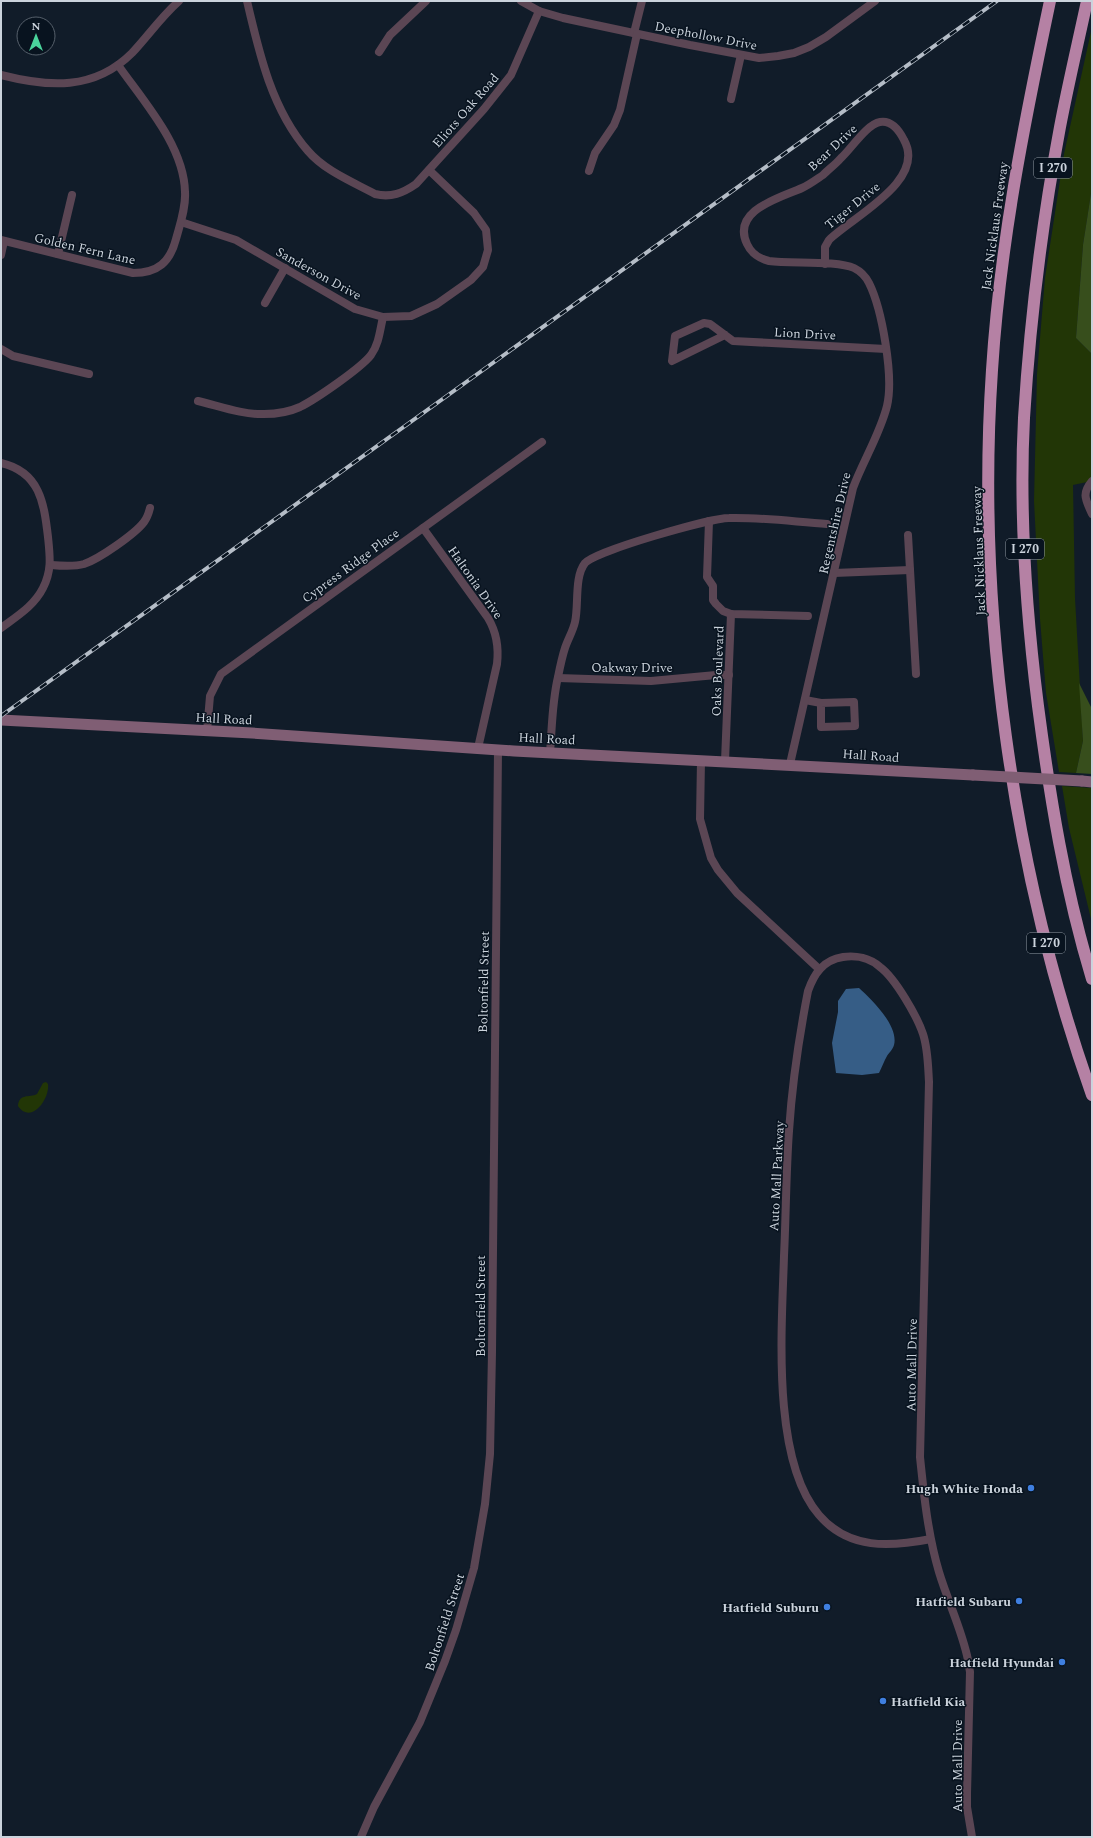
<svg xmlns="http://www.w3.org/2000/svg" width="1093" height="1838" font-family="Spectral,serif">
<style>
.green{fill:#223606}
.forest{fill:#374e1c}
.water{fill:#365d86}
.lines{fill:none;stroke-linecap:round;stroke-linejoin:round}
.street{stroke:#5b4654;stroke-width:8}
.secondary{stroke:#805e74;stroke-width:11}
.highway{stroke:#b581a4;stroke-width:12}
.rail-casing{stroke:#b5bdc7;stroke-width:4}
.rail{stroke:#08131f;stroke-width:2.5;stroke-dasharray:8;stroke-linecap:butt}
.secondary-bridge{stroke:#805e74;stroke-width:11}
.shop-dot{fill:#3f7fe0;stroke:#08131f;stroke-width:1.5}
.labels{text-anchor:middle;stroke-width:3;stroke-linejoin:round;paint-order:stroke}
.shield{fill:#08131f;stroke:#9099a3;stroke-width:1}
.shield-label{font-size:12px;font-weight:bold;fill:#cbd3dc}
.street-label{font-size:13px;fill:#cbd3dc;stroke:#08131f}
.poi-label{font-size:13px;font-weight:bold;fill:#cbd3dc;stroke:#08131f;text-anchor:end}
</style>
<rect width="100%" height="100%" fill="#111c29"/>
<!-- green -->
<g class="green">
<path d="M1092 27V187L1083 245 1076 338 1092 354V481L1073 485 1075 598 1083 741 1076 773 1059 772 1046 693 1040 619 1034 501 1037 374 1045 278 1064 154Z"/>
<path d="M1062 786 1092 788V923L1069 828Z"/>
<path d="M46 1082 48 1084C50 1099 31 1125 18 1106 19 1093 29 1098 37 1094L43 1083Z"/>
</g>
<!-- forest -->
<g class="forest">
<path d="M1092 187V354L1076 338 1083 245Z"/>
<path d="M1079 683 1092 709V774L1076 773 1083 741Z"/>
</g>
<!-- water -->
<path class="water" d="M859 988C872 1000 899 1026 894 1045 893 1049 889 1053 887 1056 884 1061 882 1067 879 1073L862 1075 836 1073 832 1043 838 1012V1001L846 989Z"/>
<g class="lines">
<!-- street -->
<g class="street">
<path d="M247 1C259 53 272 110 308 151 325 171 353 182 375 194 391 198 403 193 416 184L484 109 511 75 539 11"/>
<path d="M521 1 539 11 563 18 690 45 759 58 778 56 794 53 809 47 826 37 875 1"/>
<path d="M634 33 642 1"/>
<path d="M379 52 390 35 426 1"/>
<path d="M1 75C48 87 94 91 132 53 148 36 161 17 179 1"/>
<path d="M731 99 741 55"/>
<path d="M589 171 595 153 614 125 620 110 637 34"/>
<path d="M181 222 236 240 355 309 383 317 411 316 437 304 471 280 483 267 488 250 486 230 474 213 429 170"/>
<path d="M1 240 133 273C158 273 170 262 176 239 180 224 186 208 185 192 184 146 144 102 118 65"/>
<path d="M58 254 72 195"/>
<path d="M1 255 4 241"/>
<path d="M265 303 285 268"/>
<path d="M725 335 672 361 675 336 704 323 710 324 733 341 886 349"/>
<path d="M1 349 13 356 89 374"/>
<path d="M198 401C219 406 243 415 264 414 276 414 289 412 300 407 316 399 361 368 371 355 379 344 380 330 383 317"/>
<path d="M1 463C40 472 44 503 48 537 50 557 52 570 43 588 34 606 17 616 1 628"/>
<path d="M1092 481C1081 494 1086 500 1092 514"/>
<path d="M709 521 707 577 713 586V600L716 604 723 611 731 614 808 616"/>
<path d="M423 528 488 618C497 633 499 647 497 664L478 748"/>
<path d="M908 535 916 674"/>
<path d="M51 565C62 566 74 567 84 564 99 559 135 534 144 522 147 518 149 512 150 508"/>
<path d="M834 573 910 570"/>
<path d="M558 678 651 681 716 675H729"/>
<path d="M805 700 821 703 854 702 855 726 821 727V703"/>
<path d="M207 731 210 696 221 674 542 442"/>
<path d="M550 753C552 728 552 702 558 677 560 667 562 657 565 648 568 639 573 631 575 622 579 605 574 577 585 563 595 551 711 518 729 518 760 517 796 522 827 524"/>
<path d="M701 760 700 819 711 858 718 870 737 893 819 969"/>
<path d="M725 761 731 614"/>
<path d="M790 764 853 488C863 461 880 434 887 406 894 377 882 309 869 283 866 277 860 271 854 268 837 260 791 264 769 261 760 259 751 253 747 244 731 210 780 198 802 188 809 185 817 179 823 175 829 169 836 164 841 158 851 149 867 124 880 122 892 120 899 130 904 140 927 181 852 217 829 240L825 247V264"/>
<path d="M931 1539C890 1547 849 1550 819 1515 771 1460 782 1326 784 1256 786 1215 786 1173 789 1131 792 1085 799 1037 808 991 814 974 823 960 843 957 856 955 870 958 880 967 895 978 917 1016 923 1034 928 1049 928 1066 929 1082L920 1457C924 1496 928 1535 939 1572 948 1602 962 1630 968 1660L970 1672 967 1794V1807L972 1837"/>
<path d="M361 1837 374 1807 420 1722 445 1661 456 1630 474 1568 485 1504 490 1454 492 1352 498 750"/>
</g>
<!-- secondary -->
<g class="secondary">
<path d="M1 720 252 733 514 751 973 775"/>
<path d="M1082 781 1092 782"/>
</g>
<!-- highway -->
<g class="highway">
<path d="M1050 1C1024 124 1000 244 992 370 976 608 1012 870 1092 1095"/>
<path d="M1087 1C1078 43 1068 85 1060 127 1042 223 1030 321 1024 418 1019 514 1026 611 1038 706 1050 798 1065 890 1092 979"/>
</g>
<!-- rail casing -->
<g class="rail-casing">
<path id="rail" d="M1 716 997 1"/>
</g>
<!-- rail -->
<use href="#rail" class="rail"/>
<!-- secondary-bridge -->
<path class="secondary-bridge" d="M973 775 1082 781"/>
</g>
<!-- markers -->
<g class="shop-dot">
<circle cx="1031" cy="1488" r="4"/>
<circle cx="1019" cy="1601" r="4"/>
<circle cx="827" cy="1607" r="4"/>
<circle cx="1062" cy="1662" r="4"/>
<circle cx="883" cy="1701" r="4"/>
</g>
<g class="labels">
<!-- shield labels -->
<g class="shield">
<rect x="1034" y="158" width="38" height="20" rx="3"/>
<rect x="1006" y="539" width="38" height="20" rx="3"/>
<rect x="1027" y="933" width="38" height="20" rx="3"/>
</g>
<g class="shield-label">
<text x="1053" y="172">I 270</text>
<text x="1025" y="553">I 270</text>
<text x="1046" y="947">I 270</text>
</g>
<!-- street labels -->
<g class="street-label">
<text transform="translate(706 35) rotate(11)" y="5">Deephollow Drive</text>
<text transform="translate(465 110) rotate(-49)" y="5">Eliots Oak Road</text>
<text transform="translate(832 147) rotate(-43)" y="5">Bear Drive</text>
<text transform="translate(852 205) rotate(-39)" y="5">Tiger Drive</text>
<text transform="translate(994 226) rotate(-82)" y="5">Jack Nicklaus Freeway</text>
<text transform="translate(85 248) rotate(13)" y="5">Golden Fern Lane</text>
<text transform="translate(319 273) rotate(29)" y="5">Sanderson Drive</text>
<text transform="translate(805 333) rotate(3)" y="5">Lion Drive</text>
<text transform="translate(834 523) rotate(-77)" y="5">Regentshire Drive</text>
<text transform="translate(978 551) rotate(-92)" y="5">Jack Nicklaus Freeway</text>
<text transform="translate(350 565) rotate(-36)" y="5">Cypress Ridge Place</text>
<text transform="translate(476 582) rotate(55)" y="5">Haltonia Drive</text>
<text x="632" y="672">Oakway Drive</text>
<text transform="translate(717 671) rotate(-88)" y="5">Oaks Boulevard</text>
<text transform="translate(224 718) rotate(3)" y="5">Hall Road</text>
<text transform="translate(547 738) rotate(3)" y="5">Hall Road</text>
<text transform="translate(871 755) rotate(4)" y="5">Hall Road</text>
<text transform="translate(483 982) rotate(-89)" y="5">Boltonfield Street</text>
<text transform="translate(776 1176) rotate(-87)" y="5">Auto Mall Parkway</text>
<text transform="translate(480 1306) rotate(-90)" y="5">Boltonfield Street</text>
<text transform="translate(911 1365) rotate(-89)" y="5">Auto Mall Drive</text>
<text transform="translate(444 1622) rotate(-72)" y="5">Boltonfield Street</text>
<text transform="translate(957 1766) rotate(-90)" y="5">Auto Mall Drive</text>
</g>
<!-- poi labels -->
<g class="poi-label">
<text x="1023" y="1493">Hugh White Honda</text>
<text x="1011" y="1606">Hatfield Subaru</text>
<text x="819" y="1612">Hatfield Suburu</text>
<text x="1054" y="1667">Hatfield Hyundai</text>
<text x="891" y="1706" text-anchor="start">Hatfield Kia</text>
</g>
</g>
<!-- border -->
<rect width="1093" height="1838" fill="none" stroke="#cbd3dc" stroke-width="4"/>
<!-- north arrow -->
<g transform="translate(36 36)"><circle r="19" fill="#08131f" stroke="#56606b"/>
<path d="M0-3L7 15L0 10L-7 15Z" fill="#4ad49c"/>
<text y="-6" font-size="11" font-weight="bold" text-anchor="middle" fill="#cbd3dc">N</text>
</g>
</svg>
